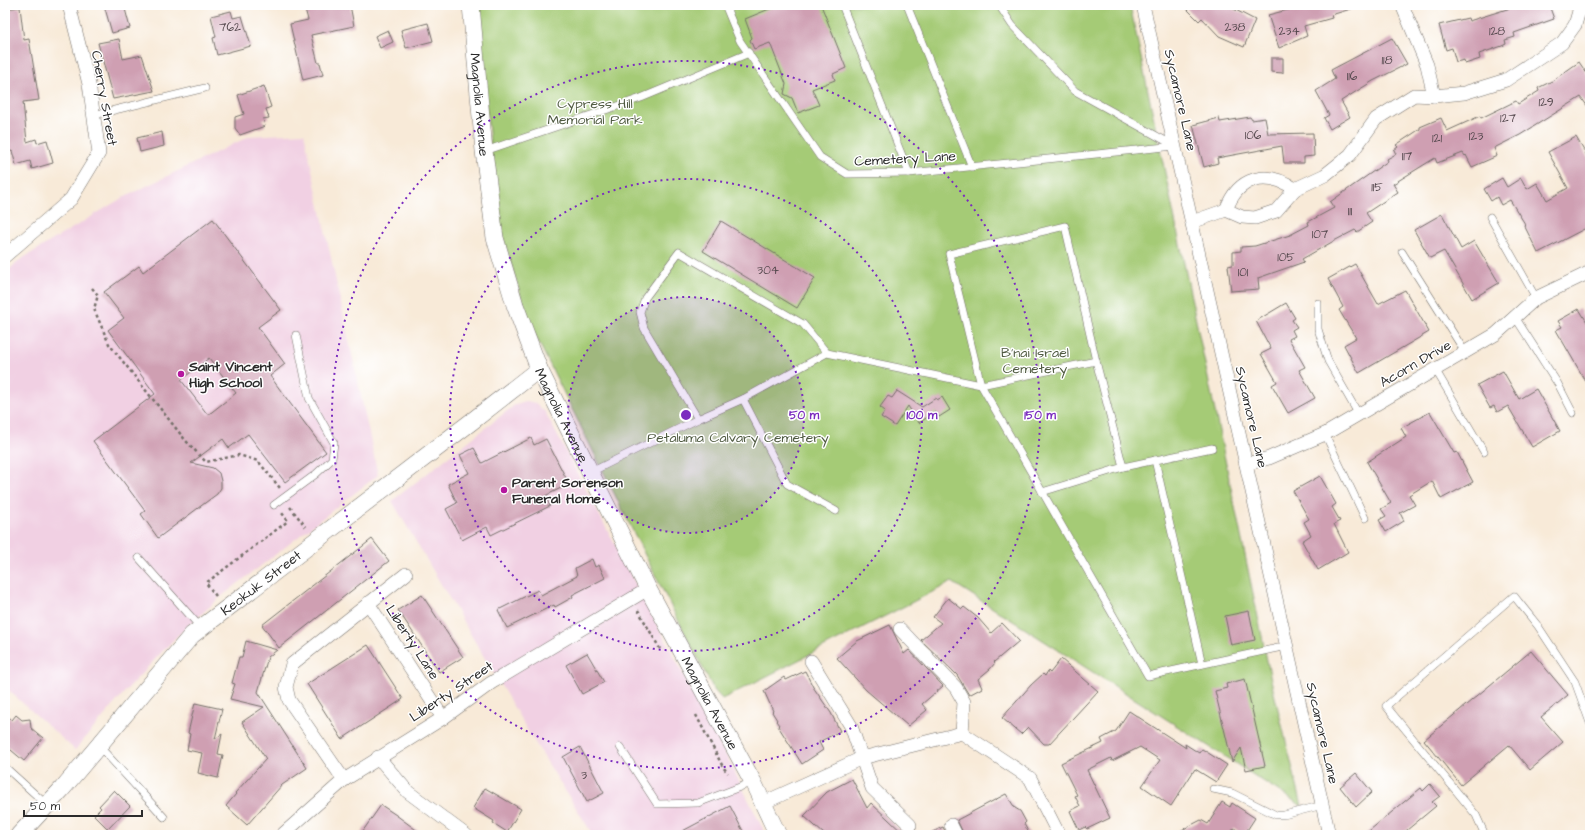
<svg xmlns="http://www.w3.org/2000/svg" width="1595" height="840" font-family="'Architects Daughter',sans-serif">
<style>
.built{fill:#f1d0e3}
.green{fill:#a5cb76;stroke:#687b50}
.building{fill:#cf9fb2;fill-rule:evenodd}
.lines{fill:none;stroke-linecap:round;stroke-linejoin:round}
.service-casing{stroke:#736e68;stroke-width:8}
.minor-casing{stroke:#736e68;stroke-width:14}
.tertiary-casing{stroke:#736e68;stroke-width:18}
.path{stroke:#736e68;stroke-width:2.5;stroke-dasharray:3 3;stroke-linecap:butt}
.service{stroke:#fff;stroke-width:7}
.minor{stroke:#fff;stroke-width:13}
.tertiary{stroke:#fff;stroke-width:17}
.ring{fill:none;stroke:#7b2cbf;stroke-width:2;stroke-dasharray:2 4}
.poi-dot{fill:#b5179e;stroke:#fff;stroke-width:1.5}
.labels{text-anchor:middle;stroke-width:3;stroke-linejoin:round;paint-order:stroke}
.number-label{font-size:12px;fill:#54484d}
.street-label{font-size:14px;fill:#2b2b2b;stroke:#fff}
.park-label{font-size:14px;fill:#505b42;stroke:#fff}
.poi-label{font-size:14px;font-weight:bold;fill:#2b2b2b;stroke:#fff;text-anchor:start}
.centre{fill:#7b2cbf;stroke:#fff;stroke-width:2}
.ring-label{font-size:12px;text-anchor:middle;font-weight:bold;fill:#7b2cbf;stroke:#fff;stroke-width:3;stroke-linejoin:round;paint-order:stroke}
</style>
<rect width="100%" height="100%" fill="#fff"/>
<filter id="ink" filterUnits="userSpaceOnUse"><feTurbulence type="fractalNoise" baseFrequency=".025" numOctaves="2"/><feDisplacementMap in="SourceGraphic" scale="8" xChannelSelector="R" yChannelSelector="G"/><feConvolveMatrix kernelMatrix="1 2 1 2 8 2 1 2 1" color-interpolation-filters="sRGB"/></filter>
<filter id="wash" filterUnits="userSpaceOnUse"><feTurbulence type="fractalNoise" baseFrequency=".012" numOctaves="4" result="noise"/><feDisplacementMap in="SourceGraphic" scale="16" xChannelSelector="R" yChannelSelector="G"/><feGaussianBlur stdDeviation="0.9" result="paint"/><feColorMatrix in="noise" values="0 0 0 0 0 0 0 0 0 0 0 0 0 0 0 0 0 1.4 0 .05"/><feComposite in="paint" operator="in"/></filter>
<g filter="url(#wash)">
<rect width="100%" height="100%" fill="#f8ead8"/>
<!-- built -->
<g class="built">
<path d="M304 133 378 475 218 599 176 637 129 687 75 750 5 687V273L20 260 122 198 250 136Z"/>
<path d="M527 401 535 403 545 412 728 759 766 835H593L529 733 392 501 516 404Z"/>
</g>
<!-- green -->
<path class="green" d="M475 5H1130L1273 689 1302 806 952 582 722 699 714 690 653 571 529 323 499 224Z"/>
<g id="blocks">
<!-- building -->
<g class="building">
<path d="M104 5H124L130 28 112 33Z"/>
<path d="M304 5H350L354 26 311 35 318 63H320L323 75 303 80 290 24 308 20Z"/>
<path d="M779 5H821L846 68 833 74 835 80 812 89 819 105 798 113 792 98 784 94 786 84 770 43 754 49 750 40 752 38 745 19Z"/>
<path d="M1183 5H1226L1255 20 1244 47 1219 36 1202 18 1199 21Z"/>
<path d="M1307 5H1354V8L1331 15 1332 18 1304 26 1307 36 1279 48 1268 15Z"/>
<path d="M1520 5H1549L1554 19 1514 33 1515 37 1505 40 1506 44 1502 46 1479 54 1480 59 1465 64 1464 60 1456 62 1452 48 1446 50 1439 25 1468 18 1469 21Z"/>
<path d="M20 7 24 40 29 39 39 100 23 102 27 142 36 139 37 143 47 140 53 163 32 169 30 161 16 165 12 151 5 153V68L9 67 5 40V9Z"/>
<path d="M231 11 233 18 242 16 251 46 217 55 213 38 216 37 211 16Z"/>
<path d="M428 23 433 41 406 48 401 30Z"/>
<path d="M388 30 393 42 380 48 375 36Z"/>
<path d="M1392 38 1407 64 1373 81 1341 101 1350 117 1330 129 1324 118 1329 115 1316 91 1335 79 1331 70Z"/>
<path d="M119 39 123 59 142 55 154 91 113 99 98 43Z"/>
<path d="M1271 58H1283V73L1271 72Z"/>
<path d="M1579 62 1590 78V110L1581 97 1520 135 1494 148 1497 156 1472 167 1466 155 1465 156 1463 153 1437 163 1435 158 1393 184 1398 192 1366 213 1372 222 1357 232 1355 230 1332 242 1302 259 1304 262 1258 278 1259 289 1231 291 1228 266 1233 265V252L1241 251V247L1255 246 1290 235 1309 225 1308 222 1334 208 1330 202 1388 161 1387 159 1396 154 1394 150 1398 147 1396 145 1420 129V127L1441 118 1447 131 1480 116 1481 118 1516 101 1518 104 1539 91 1538 88 1552 81Z"/>
<path d="M264 86 271 107 266 109 269 118 263 119 265 126 240 135 235 128V117L244 114 238 95Z"/>
<path d="M1250 117 1252 120 1265 118 1268 134 1313 133 1314 156 1304 157V163H1284L1282 146 1217 158 1218 163 1204 167 1193 125 1219 118 1220 122Z"/>
<path d="M162 132 164 146 140 152 137 138Z"/>
<path d="M1576 137 1590 161V226L1538 253 1524 225 1525 224 1510 200 1501 205 1497 197 1491 201 1484 189 1502 178 1507 187 1521 178 1527 189 1537 183 1547 200 1568 188 1548 152Z"/>
<path d="M1442 214 1461 249 1474 241 1499 283 1472 299 1444 251 1430 258 1414 230Z"/>
<path d="M213 219 281 310 258 327 285 364 270 376 326 452 285 482 248 434 229 448 223 439 191 463 213 468 219 473 221 481V488L217 494 158 538 141 514 145 511 93 441 155 394 108 330 124 318 104 292 139 266 143 272ZM209 358 236 393 208 415 181 380Z"/>
<path d="M721 221 815 278 797 308 703 251Z"/>
<path d="M1355 264 1378 304 1405 290 1429 332 1359 373 1344 345 1356 338 1339 310 1343 307 1328 279Z"/>
<path d="M1286 303 1295 318 1292 320 1297 327 1292 330 1295 336 1289 339 1305 367 1299 370 1315 398 1288 413 1272 385 1277 382 1261 354 1271 349 1256 321Z"/>
<path d="M1579 309 1590 327V389L1556 330 1562 327 1558 321Z"/>
<path d="M1503 371 1519 399 1536 389 1560 431 1532 447 1508 406 1497 412 1494 406 1490 408 1477 385Z"/>
<path d="M897 391 922 407 936 398 937 400 942 397 950 410 939 417 935 412 919 423 908 406 895 426 881 417 885 411 880 407 888 396 892 398Z"/>
<path d="M1430 412 1454 453 1457 452 1473 482 1441 499 1432 481 1409 495 1415 505 1400 513 1404 521 1386 532 1379 520 1386 516 1381 509 1391 503 1367 462 1406 437 1401 428Z"/>
<path d="M531 438 534 445 546 439 569 484 545 496 550 506 491 535 487 527 462 540 446 509 457 503 448 484 469 473 460 455 474 448 482 463Z"/>
<path d="M1320 476 1336 504 1332 507 1340 521 1334 524 1348 552 1318 570 1302 541 1311 535 1304 522 1309 519 1293 491Z"/>
<path d="M372 539 389 561 279 648 262 625Z"/>
<path d="M592 559 595 567 599 565 605 578 572 595 573 597 555 607 554 605 507 628 498 610 538 590 541 595 577 576 575 568Z"/>
<path d="M422 595 463 657 439 672 398 610Z"/>
<path d="M948 598 962 609 964 607 978 618 991 633 1002 623 1019 641 994 662 995 663 990 669 978 679 982 688 969 695 957 675 921 640 941 623 933 617Z"/>
<path d="M1249 611 1255 640 1231 645 1225 616Z"/>
<path d="M890 625 904 654 909 650 943 686 922 704 927 710 908 726 866 690 837 658 857 641Z"/>
<path d="M246 641 277 650 268 657 258 692 307 768 282 785 247 825 226 806 236 794 235 793 266 759 242 722 264 707 230 699 235 684 232 683 239 657H242Z"/>
<path d="M368 645 403 699 342 739 307 684Z"/>
<path d="M1531 651 1568 695 1541 717 1563 742 1530 770 1509 745 1461 785 1424 740Z"/>
<path d="M587 653 604 682 582 694 566 665Z"/>
<path d="M1061 659 1098 691 1049 744H1044L1028 727 1021 734 1002 718 1031 685 1043 674 1045 676 1048 671 1050 673Z"/>
<path d="M805 671 813 687 831 713 840 731 819 742 823 750 802 764 778 726 779 725 776 721 777 720 772 712 773 711 764 691 784 677 786 680Z"/>
<path d="M1245 679 1265 766 1246 770 1241 748 1232 762 1215 691 1227 688 1226 684Z"/>
<path d="M195 703 222 709 215 739 222 734 218 754 223 755 218 778 198 773 202 753 187 750 190 734 188 733Z"/>
<path d="M1129 711 1186 748 1185 744 1199 753 1202 749 1227 765 1216 782 1195 769 1171 806 1142 786 1160 760 1140 747 1112 761 1111 758 1087 770 1110 818 1087 829 1085 827 1079 830 1070 811 1080 806 1075 796 1077 795 1061 763 1103 743 1101 739 1116 731Z"/>
<path d="M5 714 12 720 16 715 22 720 30 719 31 728 43 738 24 761 5 745Z"/>
<path d="M580 747 604 793 587 802 563 757Z"/>
<path d="M1356 773 1372 792 1356 807 1340 787Z"/>
<path d="M852 779 867 808 871 803 905 835H825L804 816 827 792Z"/>
<path d="M1430 784 1440 796 1432 802 1436 806 1401 835H1364L1421 788 1423 791Z"/>
<path d="M485 788 521 809 507 832 493 823 494 821 473 808Z"/>
<path d="M114 790 130 806 108 829 94 815 101 808 99 806Z"/>
<path d="M1006 794 1015 808 1020 811 1026 822 1024 824 1030 835H964L957 820Z"/>
<path d="M1222 802 1230 807 1232 803 1255 818 1244 835 1234 828 1230 835H1172L1201 820 1208 824Z"/>
<path d="M381 805 396 815 423 835H360Z"/>
<path d="M730 806 745 835H675Z"/>
<path d="M943 827 947 835H926Z"/>
</g>
</g>
</g>
<g filter="url(#ink)">
<use href="#blocks" fill-opacity="0" stroke="#736e68" stroke-width="1"/>
<g class="lines">
<!-- service casing -->
<g class="service-casing">
<g id="service">
<path d="M725 5 740 41 820 157 847 174 909 173 1175 146"/>
<path d="M842 5 909 173"/>
<path d="M907 5 972 167"/>
<path d="M999 5 1012 25 1075 91 1175 146"/>
<path d="M94 115 205 88"/>
<path d="M485 151 641 98 749 53"/>
<path d="M1490 217 1536 298"/>
<path d="M1065 226 1096 361 981 385 949 254Z"/>
<path d="M1402 252 1465 352"/>
<path d="M1318 303V329L1328 361 1359 415"/>
<path d="M1515 317 1558 384 1573 413"/>
<path d="M827 353 803 324 679 252 645 298 640 312 644 328 698 419 743 399 827 353 981 385 1148 676 1287 646"/>
<path d="M1096 361 1123 467 1212 448"/>
<path d="M1435 369 1484 452"/>
<path d="M743 399 787 484 836 511"/>
<path d="M1325 434 1365 518"/>
<path d="M1155 460 1202 664"/>
<path d="M591 472 698 419"/>
<path d="M1042 492 1123 467"/>
<path d="M274 505 316 474 332 459 334 443 309 398 296 335"/>
<path d="M139 558 201 628"/>
<path d="M99 746 164 817"/>
<path d="M620 747 657 804 698 803 753 782"/>
<path d="M5 767 47 805"/>
<path d="M1213 789 1232 793 1276 815H1284L1323 805"/>
<path d="M1485 835 1476 815 1386 706 1514 596 1538 626 1575 682 1590 723"/>
</g>
</g>
<!-- minor casing -->
<g class="minor-casing">
<g id="minor">
<path d="M1143 5 1329 835"/>
<path d="M1402 5 1427 65 1434 96"/>
<path d="M1226 210C1238 177 1266 169 1295 189"/>
<path d="M1192 222 1226 210 1242 217 1255 218 1276 211 1295 189 1325 175 1350 155 1376 119 1414 95 1434 96 1464 93 1506 80 1562 43 1575 25 1579 11 1578 5"/>
<path d="M5 256 71 199 99 153 89 84 69 5"/>
<path d="M1246 464 1269 458 1325 434 1496 334 1536 298 1590 272"/>
<path d="M368 603 443 718"/>
<path d="M900 629 956 688 964 702 962 733"/>
<path d="M811 661 851 726 872 788 910 825"/>
<path d="M378 757 408 792 466 835"/>
<path d="M344 780 289 700 286 687 292 664 406 574"/>
<path d="M763 803 862 758 962 733 1030 778 1059 835"/>
<path d="M951 825 956 835"/>
<path d="M282 835 344 780 443 718 491 683 648 589"/>
</g>
</g>
<!-- tertiary casing -->
<g class="tertiary-casing">
<g id="tertiary">
<path id="s1" d="M471 5 484 151 495 238 515 305 539 369 648 589 753 782 778 835"/>
<path id="s2" d="M19 835 62 789 192 635 471 422 539 369"/>
</g>
</g>
<!-- path -->
<g class="path">
<path d="M92 288 98 295 94 309 109 344 186 441 206 462 239 455 258 461 280 488"/>
<path d="M290 507 306 527"/>
<path d="M216 596 206 583 288 521 282 513"/>
<path d="M638 610 660 649"/>
<path d="M696 715 723 767 728 773"/>
</g>
<!-- service -->
<use href="#service" class="service"/>
<!-- minor -->
<use href="#minor" class="minor"/>
<!-- tertiary -->
<use href="#tertiary" class="tertiary"/>
</g>
</g>
<!-- distance rings -->
<circle cx="686" cy="415" r="118" fill="#7b2cbf" fill-opacity=".12"/>
<g class="ring">
<circle cx="686" cy="415" r="118"/>
<circle cx="686" cy="415" r="236"/>
<circle cx="686" cy="415" r="354"/>
</g>
<!-- markers -->
<g class="poi-dot">
<circle cx="181" cy="374" r="4"/>
<circle cx="504" cy="490" r="4"/>
</g>
<g class="labels">
<!-- number labels -->
<g class="number-label">
<text x="230" y="31">762</text>
<text x="1235" y="31">238</text>
<text x="1289" y="35">234</text>
<text x="1497" y="35">128</text>
<text x="1387" y="64">118</text>
<text x="1352" y="80">116</text>
<text x="1546" y="106">129</text>
<text x="1508" y="122">127</text>
<text x="1253" y="139">106</text>
<text x="1476" y="140">123</text>
<text x="1437" y="142">121</text>
<text x="1407" y="160">117</text>
<text x="1377" y="191">115</text>
<text x="1350" y="215">111</text>
<text x="1320" y="238">107</text>
<text x="1286" y="261">105</text>
<text x="768" y="274">304</text>
<text x="1243" y="276">101</text>
<text x="584" y="779">3</text>
</g>
<!-- street labels -->
<g class="street-label">
<text transform="translate(105 98) rotate(80)" y="5">Cherry Street</text>
<text transform="translate(1181 100) rotate(77)" y="5">Sycamore Lane</text>
<text dy="5" stroke="none"><textPath href="#s1" startOffset="100">Magnolia Avenue</textPath></text>
<text transform="translate(905 158) rotate(-3)" y="5">Cemetery Lane</text>
<text transform="translate(1415 363) rotate(-30)" y="5">Acorn Drive</text>
<text dy="5" stroke="none"><textPath href="#s1" startOffset="424">Magnolia Avenue</textPath></text>
<text transform="translate(1252 417) rotate(77)" y="5">Sycamore Lane</text>
<text dy="5" stroke="none"><textPath href="#s2" startOffset="351">Keokuk Street</textPath></text>
<text transform="translate(413 642) rotate(57)" y="5">Liberty Lane</text>
<text transform="translate(451 691) rotate(-34)" y="5">Liberty Street</text>
<text dy="5" stroke="none"><textPath href="#s1" startOffset="748">Magnolia Avenue</textPath></text>
<text transform="translate(1323 733) rotate(77)" y="5">Sycamore Lane</text>
</g>
<!-- park labels -->
<g class="park-label">
<text x="595" y="108">Cypress Hill<tspan x="595" dy="16">Memorial Park</tspan></text>
<text x="1035" y="357">B'nai Israel<tspan x="1035" dy="16">Cemetery</tspan></text>
<text x="738" y="442">Petaluma Calvary Cemetery</text>
</g>
<!-- poi labels -->
<g class="poi-label">
<text x="189" y="371">Saint Vincent<tspan x="189" dy="16">High School</tspan></text>
<text x="512" y="487">Parent Sorenson<tspan x="512" dy="16">Funeral Home</tspan></text>
</g>
</g>
<circle cx="686" cy="415" r="6" class="centre"/>
<g class="ring-label">
<text x="804" y="419">50 m</text>
<text x="922" y="419">100 m</text>
<text x="1040" y="419">150 m</text>
</g>
<!-- margin -->
<rect width="1595" height="840" fill="none" stroke="#fff" stroke-width="20"/>
<!-- scale -->
<path d="M24 810v6h118v-6" fill="none" stroke="#2b2b2b" stroke-width="2"/>
<text x="30" y="810" font-size="12" fill="#2b2b2b" stroke="#ffffff" stroke-width="3" paint-order="stroke">50 m</text>
</svg>
